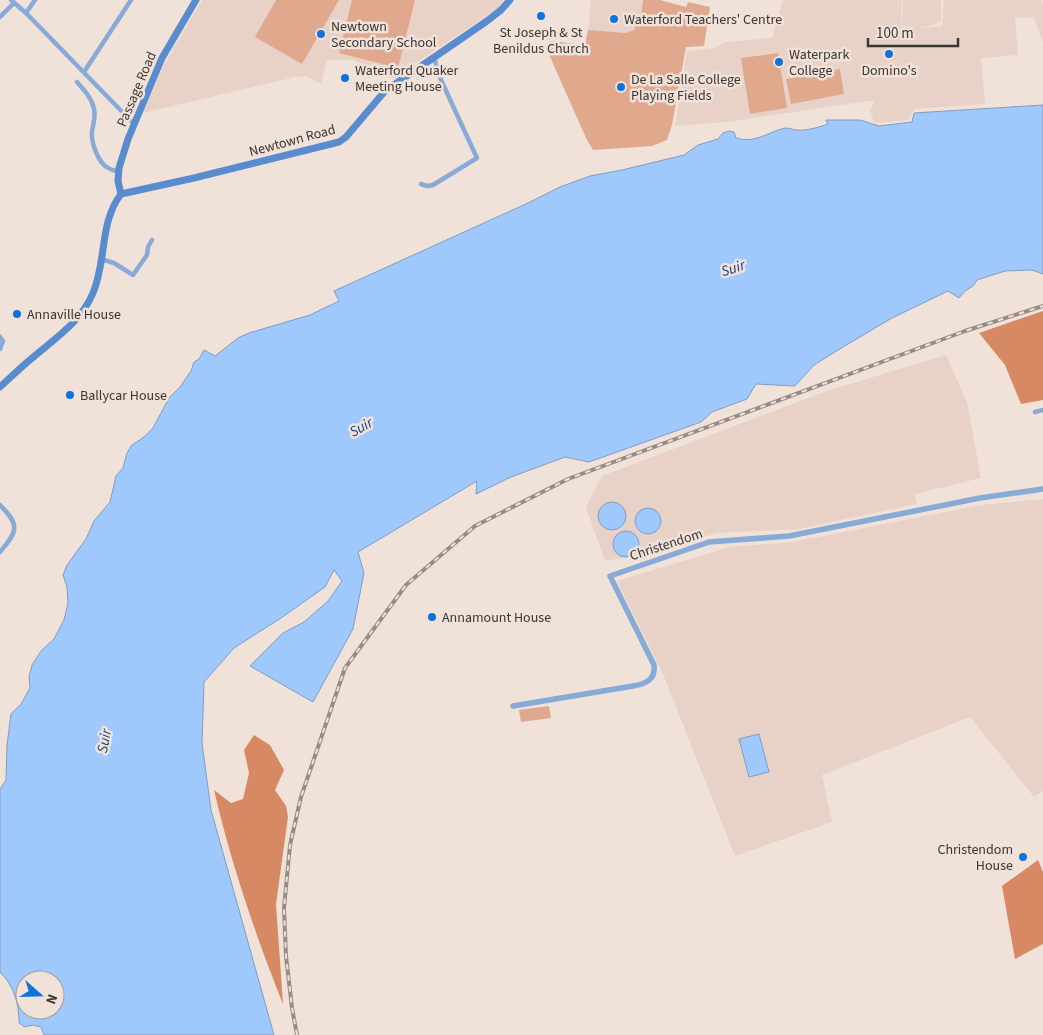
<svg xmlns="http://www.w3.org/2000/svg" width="1043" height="1035" font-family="'Source Sans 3',sans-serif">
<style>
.built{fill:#e8d2c7}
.green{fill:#e0a88d}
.forest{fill:#d78963}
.water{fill:#9fc8fd;stroke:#819cc0;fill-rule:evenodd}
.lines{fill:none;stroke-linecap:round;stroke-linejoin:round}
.minor{stroke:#88aad7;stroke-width:4.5}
.tertiary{stroke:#88aad7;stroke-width:5.5}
.secondary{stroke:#588ccf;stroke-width:7}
.rail-casing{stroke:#968b86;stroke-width:4}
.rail{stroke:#f0e1d9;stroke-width:2;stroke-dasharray:5.5;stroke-linecap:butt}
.poi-dot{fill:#0e73db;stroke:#f0e1d9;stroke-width:2}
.labels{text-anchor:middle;stroke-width:5;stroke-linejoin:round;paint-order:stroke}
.poi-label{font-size:14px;fill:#3c3633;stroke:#f0e1d9;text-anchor:start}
.street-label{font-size:14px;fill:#3c3633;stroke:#f0e1d9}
.water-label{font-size:15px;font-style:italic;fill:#144680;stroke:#f0e1d9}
</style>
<rect width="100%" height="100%" fill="#f0e1d9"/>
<!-- built -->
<g class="built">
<path d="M202 0H503L498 8 392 79 354 60H327L321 84 306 76 295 77 143 113 164 65Z"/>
<path d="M591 0H643L638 24 634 30 626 33 588 30Z"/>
<path d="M783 0H902L901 27 911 28 916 27 902 26 903 0H941V21L936 24 918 28 942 26 944 0H1041L1043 5V43L1034 17 1015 18 1018 55 981 58 985 104 914 109 909 120 877 123 874 122 870 110 875 100 727 122 675 126 687 51 715 48 725 42 772 38Z"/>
<path d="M946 355 967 402 981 478 915 494 917 504 799 529 716 533 657 552 605 561 586 507 602 476 827 391Z"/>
<path d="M1043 499V791L1034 797 970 717 822 775 832 822 735 856 663 674 617 581 729 547 792 542 981 505Z"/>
</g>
<!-- green -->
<g class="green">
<path d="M276 0H339L302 64 255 37Z"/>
<path d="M352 0H415L398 68 339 53Z"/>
<path d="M643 0H660L686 7 688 2 710 7 704 46 686 47 672 125 667 140 652 146 593 150 586 138 547 50 551 41 585 45 588 30 626 33 634 30 641 13Z"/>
<path d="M778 53 787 108 750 114 741 58Z"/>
<path d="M840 69 844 94 791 104 786 79Z"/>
<path d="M549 706 551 718 521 722 519 710Z"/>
</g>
<!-- forest -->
<g class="forest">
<path d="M1043 311V400L1021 404 1005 365 979 333Z"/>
<path d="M254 735 270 745 284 770 275 790 286 806 288 817 276 904 283 1004C255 934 231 863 214 790L231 803 243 799 249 773 244 750Z"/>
<path d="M1038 860 1043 872V944L1015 959 1002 886Z"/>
</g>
<!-- water -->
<g class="water">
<path d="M1043 105V274L1032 270 1005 271 977 280 973 286 965 291 959 298 948 291 892 318 848 344 814 365 795 386 756 384 747 399 712 412 701 422 589 462 565 457 511 477 476 494 477 481 358 552 364 573 353 629 313 702 250 666 283 633 304 622 328 601 342 581 334 570 325 587 281 618 234 648 204 682 202 743 211 810 274 1035H44L41 1027 33 1025 25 1027 19 1023C19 1003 14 986 0 972V789L6 780 7 745 11 714 21 704 30 688 29 677 32 665 41 651 54 639 64 620 68 603 67 587 63 575 67 565 86 539 94 521 110 502 116 476 123 468 127 453 132 445 144 437 153 428 169 398 180 387 191 371 194 362 199 359 204 350 215 356 238 338 249 333 310 315 339 301 334 291 528 203 560 187 590 176 622 170 684 155 698 145 718 139 723 133 729 131 734 132 736 138C756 144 769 131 786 128 790 128 793 130 797 130 806 131 820 127 828 124L826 120H860L879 126 912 122 914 113ZM25 980H55V1010H25Z"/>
<circle cx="612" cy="516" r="14"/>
<circle cx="648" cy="521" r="13"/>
<circle cx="626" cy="544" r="13"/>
<path d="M759 734 769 772 749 777 739 739Z"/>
</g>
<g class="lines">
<!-- minor -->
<g class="minor">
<path d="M11 0 26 13 134 124"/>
<path d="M26 13 35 0"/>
<path d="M0 17 14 3"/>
<path d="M84 72 131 0"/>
<path d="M77 82C84 90 92 98 94 109 96 117 93 124 92 132 91 142 97 158 104 165 108 169 113 170 118 172"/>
<path d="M421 184 427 186 433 185 477 158 441 80 434 58"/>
<path d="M101 259 114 263 133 275 147 255 148 247 152 240"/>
<path d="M0 337 3 341 0 349"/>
<path d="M1035 412 1043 410"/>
<path d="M0 505C20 525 18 531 0 552"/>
</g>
<!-- tertiary -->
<path class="tertiary" d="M513 706 633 686C645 684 656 680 654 665L610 576 709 542 789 536 980 498 1043 489"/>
<!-- secondary -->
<g class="secondary">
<path d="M121 194 194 178 339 142 346 137 385 91 487 21 501 10 510 0"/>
<path d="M121 194 118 181 119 168 128 139 162 58 196 0"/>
<path d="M0 387C10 378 20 368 31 359 54 339 81 322 93 293 107 260 99 223 121 194"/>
</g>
<!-- rail casing -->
<g class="rail-casing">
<path id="rail" d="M297 1035 292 1008 286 956 284 908 290 845 301 797 345 668 406 585 475 526 568 479 965 331 1043 306"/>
</g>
<!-- rail -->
<use href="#rail" class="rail"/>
</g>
<!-- markers -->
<g class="poi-dot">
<circle cx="541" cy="16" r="5"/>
<circle cx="614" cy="19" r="5"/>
<circle cx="321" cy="34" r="5"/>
<circle cx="889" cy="54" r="5"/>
<circle cx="779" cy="62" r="5"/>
<circle cx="345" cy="78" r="5"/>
<circle cx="621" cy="87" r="5"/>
<circle cx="17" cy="314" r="5"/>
<circle cx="70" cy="395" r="5"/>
<circle cx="432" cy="617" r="5"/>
<circle cx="1023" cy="857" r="5"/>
</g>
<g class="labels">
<!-- poi labels -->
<g class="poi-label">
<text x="624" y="24">Waterford Teachers' Centre</text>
<text x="331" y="31">Newtown<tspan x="331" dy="16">Secondary School</tspan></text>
<text x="541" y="37" text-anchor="middle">St Joseph &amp; St<tspan x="541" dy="16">Benildus Church</tspan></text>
<text x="789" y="59">Waterpark<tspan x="789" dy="16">College</tspan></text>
<text x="355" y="75">Waterford Quaker<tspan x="355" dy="16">Meeting House</tspan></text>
<text x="889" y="75" text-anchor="middle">Domino's</text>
<text x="631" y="84">De La Salle College<tspan x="631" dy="16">Playing Fields</tspan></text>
<text x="27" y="319">Annaville House</text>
<text x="80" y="400">Ballycar House</text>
<text x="442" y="622">Annamount House</text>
<text x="1013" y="854" text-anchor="end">Christendom<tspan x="1013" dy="16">House</tspan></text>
</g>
<!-- street labels -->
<g class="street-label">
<text transform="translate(136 89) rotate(-67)" y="5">Passage Road</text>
<text transform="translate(292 140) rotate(-15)" y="5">Newtown Road</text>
<text transform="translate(666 544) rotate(-18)" y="5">Christendom</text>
</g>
<!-- water labels -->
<g class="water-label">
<text transform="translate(733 268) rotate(-18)" y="5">Suir</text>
<text transform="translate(361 427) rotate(-29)" y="5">Suir</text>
<text transform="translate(104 741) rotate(-80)" y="5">Suir</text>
</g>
</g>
<!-- north arrow -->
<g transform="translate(40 995) rotate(110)"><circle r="24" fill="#f0e1d9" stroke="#a89d97"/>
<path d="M0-4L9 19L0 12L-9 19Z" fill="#0e73db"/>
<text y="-8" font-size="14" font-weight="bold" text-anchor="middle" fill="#3c3633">N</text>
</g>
<!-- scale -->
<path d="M868 38v8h90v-8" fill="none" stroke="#3c3633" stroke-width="2.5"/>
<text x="876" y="38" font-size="15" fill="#3c3633" stroke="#f0e1d9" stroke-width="4" paint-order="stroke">100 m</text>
</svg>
